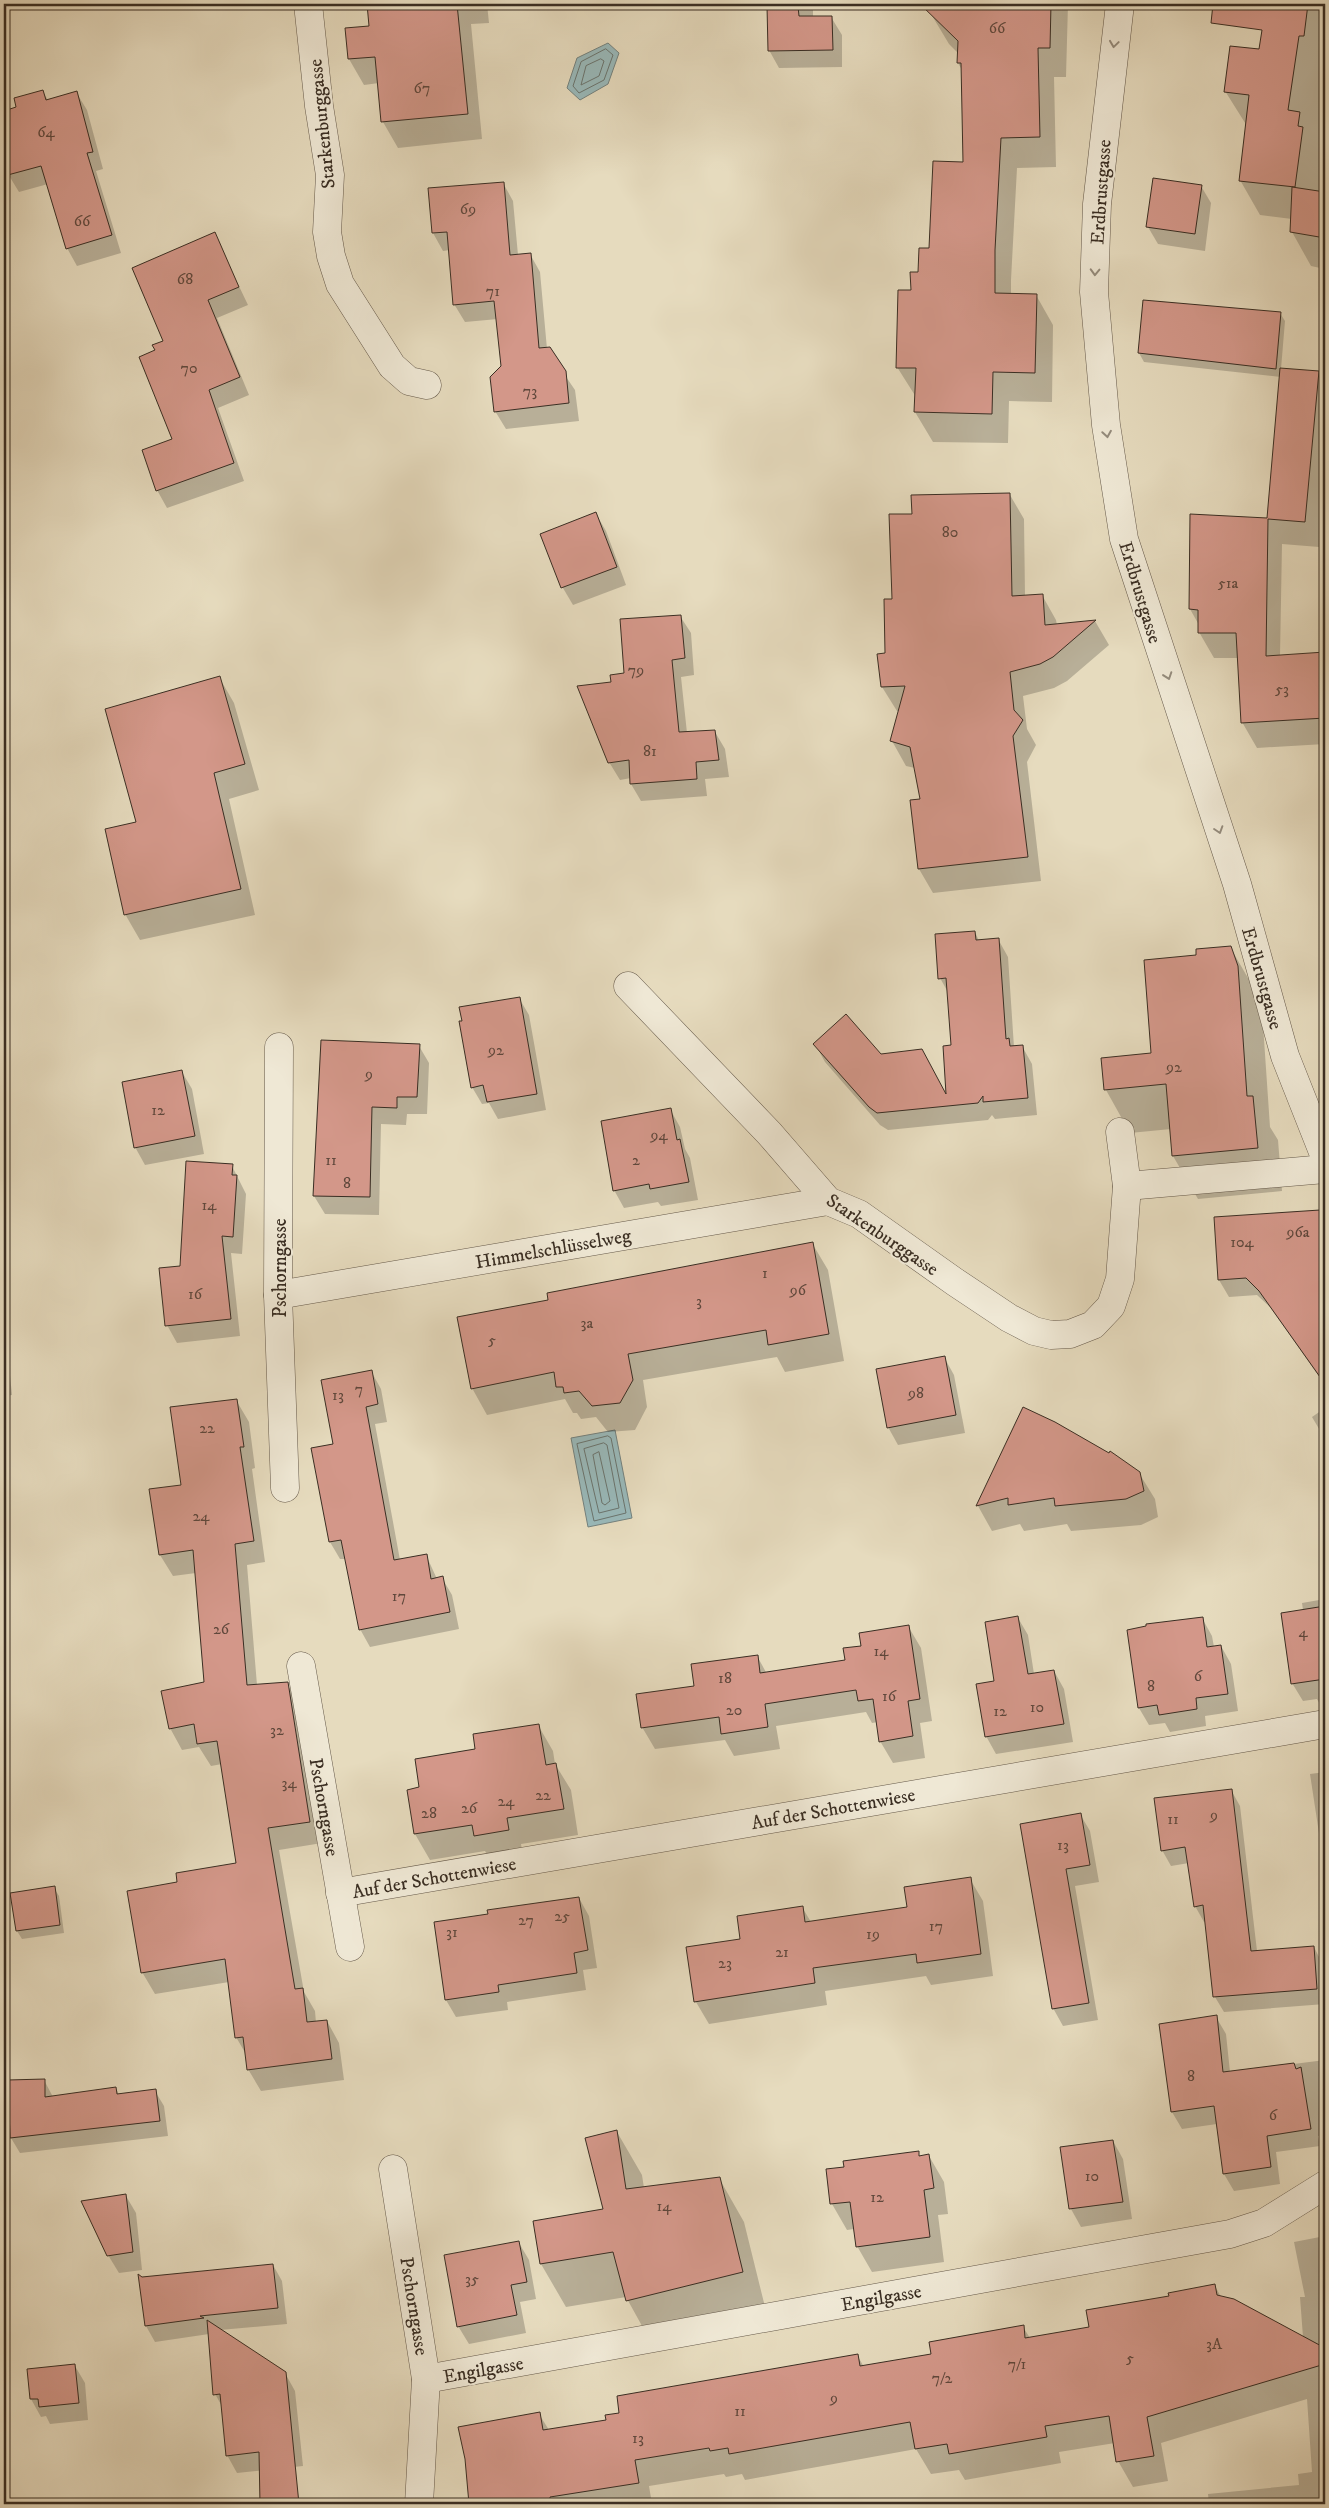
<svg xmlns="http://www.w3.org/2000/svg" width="1329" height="2508" font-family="'IM FELL DW Pica',serif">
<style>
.water{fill:#99b9ba;stroke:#73817e}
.shadow{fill:#0003}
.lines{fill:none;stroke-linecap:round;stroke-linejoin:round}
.shore{stroke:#6a746e;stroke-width:1}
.building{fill:#d39789;stroke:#3a2e23}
.minor-casing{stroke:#65594a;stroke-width:29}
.minor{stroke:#efe8d5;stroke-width:28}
.oneway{stroke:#948b7c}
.labels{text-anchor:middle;stroke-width:4;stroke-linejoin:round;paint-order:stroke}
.number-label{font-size:16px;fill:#60483c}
.street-label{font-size:19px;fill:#3a2e23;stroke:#efe8d5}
</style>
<rect width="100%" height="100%" fill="#e6dbbe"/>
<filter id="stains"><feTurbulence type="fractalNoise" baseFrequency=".004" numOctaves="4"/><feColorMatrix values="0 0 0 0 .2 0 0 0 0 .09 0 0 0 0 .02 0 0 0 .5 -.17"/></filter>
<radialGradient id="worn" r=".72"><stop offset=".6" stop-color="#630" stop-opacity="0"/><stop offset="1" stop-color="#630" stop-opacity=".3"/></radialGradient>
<!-- water -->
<g class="water">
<path d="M608 43 619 53 608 84 580 100 567 88 577 58Z"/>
<path d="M615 1430 632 1518 588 1527 571 1438Z"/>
</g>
<!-- shadow -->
<g class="shadow">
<path d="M368 4H487L489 23 471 24 482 139 398 148 383 122 379 83 364 85 349 59 346 29 371 27Z"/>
<path d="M763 4H813V17H831L842 35V67L779 68 769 50 768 9Z"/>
<path d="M932 4H1068L1066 77H1054L1056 167 1017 168 1011 280V294L1036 295 1053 325 1052 402 1009 401 1008 443 933 442 915 412 916 397 897 367 912 292 964 164 962 70 958 63V53L949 44 931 14Z"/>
<path d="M1267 4H1325V56L1319 100H1325V269L1311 266 1292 232V219L1260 215 1240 180 1247 126 1225 91 1261 51Z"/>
<path d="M42 91 48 100 76 92 87 110 103 169 96 171 121 253 77 266 67 248 48 184 19 192 8 174 4 158V112L17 108Z"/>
<path d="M503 183 513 201 518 255 530 254 540 272 547 349 575 390 579 421 506 429 495 411 503 366 498 319 465 322 454 304 450 250 443 251 433 233 430 189Z"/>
<path d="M1201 186 1211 203 1205 251 1158 244 1148 227Z"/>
<path d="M214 234 248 305 217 318 249 395 218 408 244 481 167 508 157 490 174 440 157 351 164 342Z"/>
<path d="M1280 313 1285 321 1281 369 1319 372 1325 384V483L1319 547 1282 544 1280 656 1325 653V744L1257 748 1242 722 1239 658H1214L1199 632V625L1190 609 1191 515 1268 520 1281 377 1144 362 1139 353Z"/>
<path d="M1010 495 1024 519 1025 596 1042 595 1056 620 1057 625 1095 621 1109 645 1067 681 1054 688 1023 696 1027 729 1036 745 1027 762 1041 881 933 893 919 869 921 800 915 768 906 766 892 741 900 711H897L882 687 893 600 913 515Z"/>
<path d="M596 514 606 531 626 585 573 605 563 588 542 535Z"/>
<path d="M680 616 691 633 694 675 681 677 687 733 715 732 725 749 729 777 705 779 707 796 641 801 631 784V778L620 780 609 762 612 683 625 674Z"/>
<path d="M219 677 234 703 259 790 229 799 255 915 140 940 125 914 138 823Z"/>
<path d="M975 932 979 941 998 939 1008 957 1014 1047 1022 1046 1032 1064 1037 1115 995 1119 992 1115 988 1120 888 1130 880 1125 825 1062 815 1044 880 1055 948 1098 952 1047 949 994 940 978Z"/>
<path d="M1230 947 1255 990 1262 1010 1270 1127 1278 1140 1282 1191 1198 1199 1173 1156 1171 1129 1130 1133 1106 1090 1102 1060 1152 1054 1197 956Z"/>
<path d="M519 998 529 1015 546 1110 498 1119 489 1103 482 1104 472 1087Z"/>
<path d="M322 1042 419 1046 429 1063 427 1114H407L406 1125 381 1124 379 1215 325 1214 314 1196Z"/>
<path d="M182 1072 192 1089 204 1154 145 1165 135 1147Z"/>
<path d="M670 1109 680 1127 685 1149 690 1158 698 1200 661 1206 658 1202 624 1208 614 1190Z"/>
<path d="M232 1166 246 1194 242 1254 231 1253 240 1336 177 1343 167 1325 181 1267Z"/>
<path d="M1319 1211 1325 1222V1385L1271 1308 1257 1295 1229 1297 1219 1280 1215 1218Z"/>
<path d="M812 1243 828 1270 844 1361 785 1372 777 1357 643 1380 647 1407 635 1430 608 1432 596 1417 581 1419 577 1413H573L565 1399 487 1415 472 1388 550 1301Z"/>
<path d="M4 1319 12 1395 4 1396Z"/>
<path d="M944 1357 954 1375 965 1433 898 1445 888 1427Z"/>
<path d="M371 1371 381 1389 387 1422 375 1424 400 1560 426 1555 437 1579 442 1578 452 1595 459 1629 370 1647 360 1629 346 1559H340L330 1542 334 1445Z"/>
<path d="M236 1400 249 1422 255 1468 252 1469 265 1562 247 1565 257 1685 287 1684 300 1706 322 1843 279 1850 304 1992 315 2011 316 2023 327 2021 339 2043 344 2080 261 2091 248 2069 247 2056 236 2037 229 1982 155 1994 142 1972 238 1864 222 1764 211 1766 199 1747 182 1750 170 1728 205 1683 196 1573 173 1576 160 1555 182 1486Z"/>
<path d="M1325 1408V1439L1312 1417Z"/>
<path d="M1023 1409 1139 1473 1155 1499 1158 1517 1141 1525 1071 1531 1067 1524 1024 1531 1020 1524 992 1531 978 1506Z"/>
<path d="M1325 1599V1710H1323L1317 1699 1303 1701 1292 1683 1303 1610 1302 1603Z"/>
<path d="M1018 1618 1028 1635 1034 1674 1054 1671 1064 1689 1073 1742 996 1754 986 1736 996 1682Z"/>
<path d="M1202 1618 1212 1636 1214 1647 1221 1646 1231 1664 1238 1711 1205 1716 1206 1726 1170 1732 1165 1723 1149 1725 1139 1708Z"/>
<path d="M908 1626 921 1648 932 1721 920 1723 925 1758 893 1763 880 1741 878 1722 872 1723 866 1712 776 1726 780 1749 734 1756 725 1740 655 1749 642 1727 695 1687 757 1656 767 1674 846 1661 863 1647Z"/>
<path d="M538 1725 553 1751 555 1764 571 1790 578 1835 521 1844 523 1856 491 1861 485 1851 430 1860 415 1834 421 1788 476 1750Z"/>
<path d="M1325 1772V1858L1322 1853 1310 1774Z"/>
<path d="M1231 1790 1240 1806 1257 1951 1314 1947 1322 1963 1325 2004 1224 2012 1215 1997 1206 1921 1204 1922 1195 1906 1189 1863 1171 1866 1162 1850Z"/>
<path d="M1080 1814 1090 1831 1099 1882 1075 1886 1098 2020 1063 2026 1053 2008 1021 1825Z"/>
<path d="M970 1879 983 1901 993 1976 931 1985 926 1976 825 1991 827 2005 709 2024 696 2002 687 1948 742 1940 802 1907 811 1922 908 1908Z"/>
<path d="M54 1888 59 1896 64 1933 22 1939 17 1931Z"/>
<path d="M579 1898 589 1916 597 1968 583 1970 586 1990 507 2002 508 2010 456 2017 446 2000 489 1915Z"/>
<path d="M1216 2017 1226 2034 1230 2072 1325 2060V2136H1318L1320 2146 1276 2152 1280 2184 1234 2191 1224 2174 1217 2124 1182 2129 1172 2112 1160 2025Z"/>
<path d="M44 2080 53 2097 116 2088 119 2095 155 2091 164 2106 168 2136 20 2153 11 2138 10 2081Z"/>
<path d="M617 2132 642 2175 644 2188 719 2178 744 2222 767 2315 652 2344 626 2297 566 2307 541 2264 534 2222 604 2210Z"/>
<path d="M1113 2141 1123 2159 1132 2219 1081 2227 1071 2209 1062 2148Z"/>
<path d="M918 2153 920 2157 929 2156 944 2182 948 2214 938 2215 944 2262 872 2272 857 2246 854 2229 847 2230 832 2204Z"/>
<path d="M126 2196 136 2213 142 2270 119 2273 108 2255Z"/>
<path d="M1325 2236V2504H1209L1208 2494 1299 2485 1298 2474 1312 2472 1307 2399 1161 2443 1168 2481 1133 2487 1118 2461 1115 2443 1059 2452 1061 2463 965 2480 959 2470 931 2474 916 2449 745 2480 742 2474 726 2477 724 2474 649 2486 652 2504H470L466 2459 539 2414 549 2430 607 2421 857 2355 864 2367 932 2355 1023 2327 1030 2338 1091 2328 1170 2297 1215 2286 1221 2297 1303 2337 1300 2297H1305L1294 2242Z"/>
<path d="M519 2243 529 2260 536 2299 520 2302 526 2333 469 2344 458 2326Z"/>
<path d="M273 2265 282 2281 287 2324 220 2330 285 2373 295 2391 303 2466 237 2473 227 2455 223 2408 215 2394 209 2334 155 2342 146 2326 142 2278Z"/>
<path d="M75 2366 85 2383 88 2420 50 2424 46 2416 41 2417 31 2399 28 2370Z"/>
</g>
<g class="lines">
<!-- shore -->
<g class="shore">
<path d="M606 49 613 55 604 80 579 93 573 86 581 62Z"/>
<path d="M601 59 604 61 599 76 581 85 586 66Z"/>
<path d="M608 1436 611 1438 626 1513 594 1521 577 1444Z"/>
<path d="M604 1443 607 1445 619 1508 599 1513 584 1449Z"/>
<path d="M599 1452 610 1501 605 1505 602 1503 593 1455Z"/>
</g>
</g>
<!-- building -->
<g class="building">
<path d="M367 4H457L468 114 381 122 375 57 348 59 345 28 369 26Z"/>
<path d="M920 4H1051L1050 48H1038L1040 137 1001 138 995 250V293L1037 294 1035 373 993 372 992 414 914 412 916 368H896L898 290H911L910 272H918L919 248H929L933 161 963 162 961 63H957L958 41Z"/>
<path d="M1213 4H1308L1304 36H1299L1288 110 1300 112 1298 126 1303 127 1295 187 1239 181 1249 95 1224 92 1230 46 1259 49 1262 30 1211 23Z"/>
<path d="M767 6H798L799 16H832L833 50 768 51Z"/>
<path d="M43 90 46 100 77 91 93 152 87 153 112 235 66 249 41 166 4 176V111L16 107 14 98Z"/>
<path d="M1153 178 1202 185 1195 234 1146 227Z"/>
<path d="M504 182 510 255 531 253 539 348 550 347 566 371 569 403 494 412 490 377 501 366 494 301 453 305 447 232 432 233 428 188Z"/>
<path d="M1292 187 1325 192V238L1290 232Z"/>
<path d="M215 232 239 287 208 300 240 377 209 390 234 463 156 491 142 450 172 439 139 357 155 350 152 345 163 341 132 268Z"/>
<path d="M1143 300 1281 312 1276 369 1138 353Z"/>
<path d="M1280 368 1319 371 1305 522 1268 519 1266 656 1325 652V718L1241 723 1236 633H1198V610L1189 609 1190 514 1267 518Z"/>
<path d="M1010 493 1012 596 1043 594 1045 625 1096 620 1053 657 1040 664 1010 672 1014 710 1023 720 1013 736 1028 857 918 869 910 800 920 799 910 747 890 741 905 686 881 687 877 654 885 653 884 599H892L889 514H912L911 495Z"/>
<path d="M596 512 617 567 561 588 540 534Z"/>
<path d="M681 615 685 658 672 660 679 732 715 730 719 760 696 762 697 779 630 784 629 760 608 763 577 686 611 682 610 675 624 673 620 619Z"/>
<path d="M220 676 245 764 214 773 241 889 124 915 105 829 136 822 105 709Z"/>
<path d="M975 931 976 940 999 938 1006 1039 1009 1038 1010 1046 1023 1045 1028 1098 983 1102V1096L978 1103 877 1113 869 1107 813 1044 846 1014 881 1054 922 1049 946 1094 943 1046 951 1045 946 978 938 979 935 934Z"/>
<path d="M1231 946 1238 966 1247 1096H1253L1258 1148 1172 1156 1166 1084 1104 1090 1101 1058 1151 1053 1144 960 1196 955V949Z"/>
<path d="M520 997 537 1094 487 1102 483 1085 471 1088 459 1021H462L459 1007Z"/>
<path d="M321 1040 420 1044 417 1097H397V1108L372 1107 370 1197 313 1196Z"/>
<path d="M182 1070 195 1136 134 1148 122 1082Z"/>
<path d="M671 1108 677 1140 680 1139 689 1182 650 1189 649 1184 613 1191 601 1121Z"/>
<path d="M186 1161 233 1164 232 1175H237L233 1237 222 1236 231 1319 165 1326 159 1268 180 1266Z"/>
<path d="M1320 1210 1325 1290V1384L1259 1291 1246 1278 1218 1280 1214 1217Z"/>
<path d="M813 1242 829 1334 768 1345 766 1330 628 1354 633 1380 620 1403 592 1406 579 1391 564 1393 563 1387H556L554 1372 471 1389 457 1317 548 1300 547 1293Z"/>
<path d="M945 1356 956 1415 887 1428 876 1369Z"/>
<path d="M372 1370 378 1404 366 1407 394 1560 427 1554 431 1579 443 1576 450 1612 359 1630 341 1540 329 1542 311 1448 333 1444 321 1380Z"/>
<path d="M237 1399 244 1447H240L254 1541 235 1544 247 1685 288 1682 310 1822 268 1828 295 1989 303 1988 307 2022 327 2020 332 2059 247 2070 243 2037 235 2038 225 1959 141 1973 127 1891 177 1882 176 1873 236 1863 217 1741 197 1744 194 1724 169 1729 161 1691 204 1682 193 1550 159 1555 149 1489 181 1485 170 1407Z"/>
<path d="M1023 1407 1055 1422 1109 1453 1110 1451 1140 1472 1144 1491 1126 1499 1055 1506 1054 1498 1008 1505V1498L976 1506Z"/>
<path d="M1325 1606V1679L1291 1684 1281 1613Z"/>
<path d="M1018 1616 1028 1674 1054 1670 1064 1724 985 1737 976 1684 994 1681 985 1622Z"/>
<path d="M1203 1617 1207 1647 1221 1645 1228 1694 1196 1698 1197 1709 1159 1715 1157 1705 1138 1708 1127 1630 1146 1626V1624Z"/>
<path d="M909 1625 920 1699 908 1701 913 1736 879 1742 873 1699 858 1701 856 1690 765 1704 768 1727 721 1734 719 1717 641 1728 636 1694 694 1686 691 1664 758 1655 760 1673 845 1660 843 1648 861 1646 859 1633Z"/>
<path d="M539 1724 546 1765 556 1763 564 1809 507 1818 509 1830 474 1836 472 1825 414 1834 407 1790 419 1787 415 1759 475 1749 473 1734Z"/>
<path d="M1232 1789 1251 1951 1314 1946 1317 1989 1213 1997 1203 1905 1194 1907 1185 1847 1161 1851 1154 1798Z"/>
<path d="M1081 1813 1090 1865 1066 1869 1089 2003 1052 2009 1020 1824Z"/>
<path d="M971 1877 981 1954 917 1963 916 1954 813 1968 815 1983 694 2002 686 1947 740 1939 737 1916 803 1906 805 1922 907 1907 904 1887Z"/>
<path d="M55 1886 60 1925 16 1931 10 1893Z"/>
<path d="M579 1897 588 1950 574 1953 577 1973 498 1985 499 1992 445 2000 434 1922 488 1914 487 1910Z"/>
<path d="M1217 2015 1223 2072 1294 2063 1296 2069 1301 2067 1311 2129 1267 2136 1271 2167 1223 2174 1214 2106 1171 2112 1159 2024Z"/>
<path d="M45 2079V2097L116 2087 117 2094 156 2089 160 2121 10 2138 8 2080Z"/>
<path d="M617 2130 626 2189 720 2177 743 2272 626 2301 613 2252 540 2264 533 2221 603 2209 585 2138Z"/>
<path d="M1113 2140 1123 2202 1069 2209 1060 2147Z"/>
<path d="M919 2151V2156L929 2154 934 2188 924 2190 930 2237 856 2247 850 2202 830 2204 826 2169 844 2167 843 2161Z"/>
<path d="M126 2194 133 2252 107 2256 81 2201Z"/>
<path d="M519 2241 527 2282 511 2285 517 2315 457 2327 444 2255Z"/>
<path d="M273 2264 278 2308 200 2316 204 2318 145 2326 138 2274 142 2277Z"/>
<path d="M1215 2284 1217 2295 1234 2299 1325 2348V2364L1147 2417 1154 2456 1116 2462 1109 2416 1045 2426 1047 2437 949 2454 947 2444 915 2449 910 2422 729 2454 728 2448 710 2451 709 2448 635 2460 639 2483 550 2497V2504H469L465 2459 458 2427 540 2412 543 2430 606 2420 605 2415 619 2413 617 2396 858 2354 860 2366 931 2354 929 2342 1024 2325 1025 2338 1089 2327 1086 2310 1169 2296 1168 2293Z"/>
<path d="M207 2320 286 2372 299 2504H260L259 2452 226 2456 220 2394 213 2395Z"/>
<path d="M75 2364 79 2403 39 2407 38 2399H30L27 2369Z"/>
</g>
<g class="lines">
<!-- minor casing -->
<g class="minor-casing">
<g id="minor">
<path d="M308 4 319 106 330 175 327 232 331 256 340 284 392 366 409 381 427 385"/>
<path d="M1120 4 1097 204 1094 292 1106 425 1124 539 1237 884 1285 1056 1325 1157"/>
<path d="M628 986 769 1133 828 1201 859 1214 955 1282 1009 1318 1034 1331 1051 1335 1070 1334 1093 1325 1111 1306 1120 1279 1127 1186 1325 1169"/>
<path d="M279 1047 278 1295 285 1488"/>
<path d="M1120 1132 1127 1186"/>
<path d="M278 1295 828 1201"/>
<path d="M301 1666 350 1947"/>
<path d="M340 1893 1325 1724"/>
<path d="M393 2169 426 2379 419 2504"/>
<path d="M426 2379 1230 2234 1264 2223 1325 2185"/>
</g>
</g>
<!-- minor -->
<use href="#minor" class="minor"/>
</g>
<!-- one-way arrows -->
<defs><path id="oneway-chevron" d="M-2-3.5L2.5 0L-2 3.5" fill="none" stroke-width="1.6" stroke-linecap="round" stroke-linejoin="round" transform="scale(1.25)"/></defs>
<g class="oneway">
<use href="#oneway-chevron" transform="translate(1114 44) rotate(98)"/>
<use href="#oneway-chevron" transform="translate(1095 272) rotate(92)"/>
<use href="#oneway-chevron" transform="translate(1107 434) rotate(81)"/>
<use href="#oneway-chevron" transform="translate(1168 676) rotate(71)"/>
<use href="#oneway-chevron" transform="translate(1219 830) rotate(72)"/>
</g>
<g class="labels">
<!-- number labels -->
<g class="number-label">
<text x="997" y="33">66</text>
<text x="422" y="93">67</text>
<text x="46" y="137">64</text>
<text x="468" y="214">69</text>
<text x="82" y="226">66</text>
<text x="185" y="284">68</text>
<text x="493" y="296">71</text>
<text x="189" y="373">70</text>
<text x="530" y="396">73</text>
<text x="950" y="537">80</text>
<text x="1228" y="588">51a</text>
<text x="636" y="675">79</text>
<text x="1282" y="694">53</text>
<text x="650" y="756">81</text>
<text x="496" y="1055">92</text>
<text x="1174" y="1072">92</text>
<text x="369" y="1079">9</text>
<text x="158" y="1115">12</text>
<text x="659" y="1140">94</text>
<text x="331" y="1165">11</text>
<text x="636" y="1165">2</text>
<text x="347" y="1188">8</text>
<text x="209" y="1210">14</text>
<text x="1298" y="1237">96a</text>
<text x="1242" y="1247">104</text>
<text x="765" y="1278">1</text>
<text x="798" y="1295">96</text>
<text x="195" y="1299">16</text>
<text x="699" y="1306">3</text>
<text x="587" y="1328">3a</text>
<text x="492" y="1345">5</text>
<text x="359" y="1394">7</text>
<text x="916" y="1398">98</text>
<text x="338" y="1400">13</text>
<text x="207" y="1433">22</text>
<text x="201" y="1521">24</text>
<text x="399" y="1601">17</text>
<text x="221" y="1634">26</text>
<text x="1303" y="1637">4</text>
<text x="881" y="1656">14</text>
<text x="1198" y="1681">6</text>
<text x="725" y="1683">18</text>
<text x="1151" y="1691">8</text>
<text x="889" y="1701">16</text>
<text x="1037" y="1712">10</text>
<text x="734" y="1715">20</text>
<text x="1000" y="1716">12</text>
<text x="277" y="1735">32</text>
<text x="289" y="1788">34</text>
<text x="543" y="1800">22</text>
<text x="506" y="1806">24</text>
<text x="469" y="1813">26</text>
<text x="429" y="1818">28</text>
<text x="1214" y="1820">9</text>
<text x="1173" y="1824">11</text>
<text x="1063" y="1850">13</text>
<text x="562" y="1921">25</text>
<text x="526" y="1925">27</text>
<text x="936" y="1931">17</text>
<text x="452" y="1937">31</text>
<text x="873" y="1939">19</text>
<text x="782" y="1957">21</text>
<text x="725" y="1968">23</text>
<text x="1191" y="2081">8</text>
<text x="1273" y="2120">6</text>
<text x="1092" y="2181">10</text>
<text x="877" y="2202">12</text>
<text x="664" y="2211">14</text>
<text x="472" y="2284">35</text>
<text x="1214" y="2349">3A</text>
<text x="1130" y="2363">5</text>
<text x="1017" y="2369">7/1</text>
<text x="942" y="2383">7/2</text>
<text x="834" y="2403">9</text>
<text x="740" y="2416">11</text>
<text x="638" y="2443">13</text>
</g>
<!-- street labels -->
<g class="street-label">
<text transform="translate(321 124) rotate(-96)" y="7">Starkenburggasse</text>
<text transform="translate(1100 192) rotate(-86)" y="7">Erdbrustgasse</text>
<text transform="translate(1141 592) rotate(73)" y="7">Erdbrustgasse</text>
<text transform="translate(1263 978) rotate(74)" y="7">Erdbrustgasse</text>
<text transform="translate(883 1234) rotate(34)" y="7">Starkenburggasse</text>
<text transform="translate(553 1248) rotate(-10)" y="7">Himmelschlüsselweg</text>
<text transform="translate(279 1268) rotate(-90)" y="7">Pschorngasse</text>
<text transform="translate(325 1807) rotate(80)" y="7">Pschorngasse</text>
<text transform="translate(833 1808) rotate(-10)" y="7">Auf der Schottenwiese</text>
<text transform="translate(434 1877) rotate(-10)" y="7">Auf der Schottenwiese</text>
<text transform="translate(881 2297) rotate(-10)" y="7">Engilgasse</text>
<text transform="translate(415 2306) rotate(81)" y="7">Pschorngasse</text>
<text transform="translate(483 2369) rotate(-10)" y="7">Engilgasse</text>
</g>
</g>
<!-- margin -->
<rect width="1329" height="2508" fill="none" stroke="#e6dbbe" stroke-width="20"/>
<rect x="5" y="5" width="1319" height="2498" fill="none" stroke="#3a2e23" stroke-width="2.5"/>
<rect x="10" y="10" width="1309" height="2488" fill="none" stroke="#3a2e23"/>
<rect width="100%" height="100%" filter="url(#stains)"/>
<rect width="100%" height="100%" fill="url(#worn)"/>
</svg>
